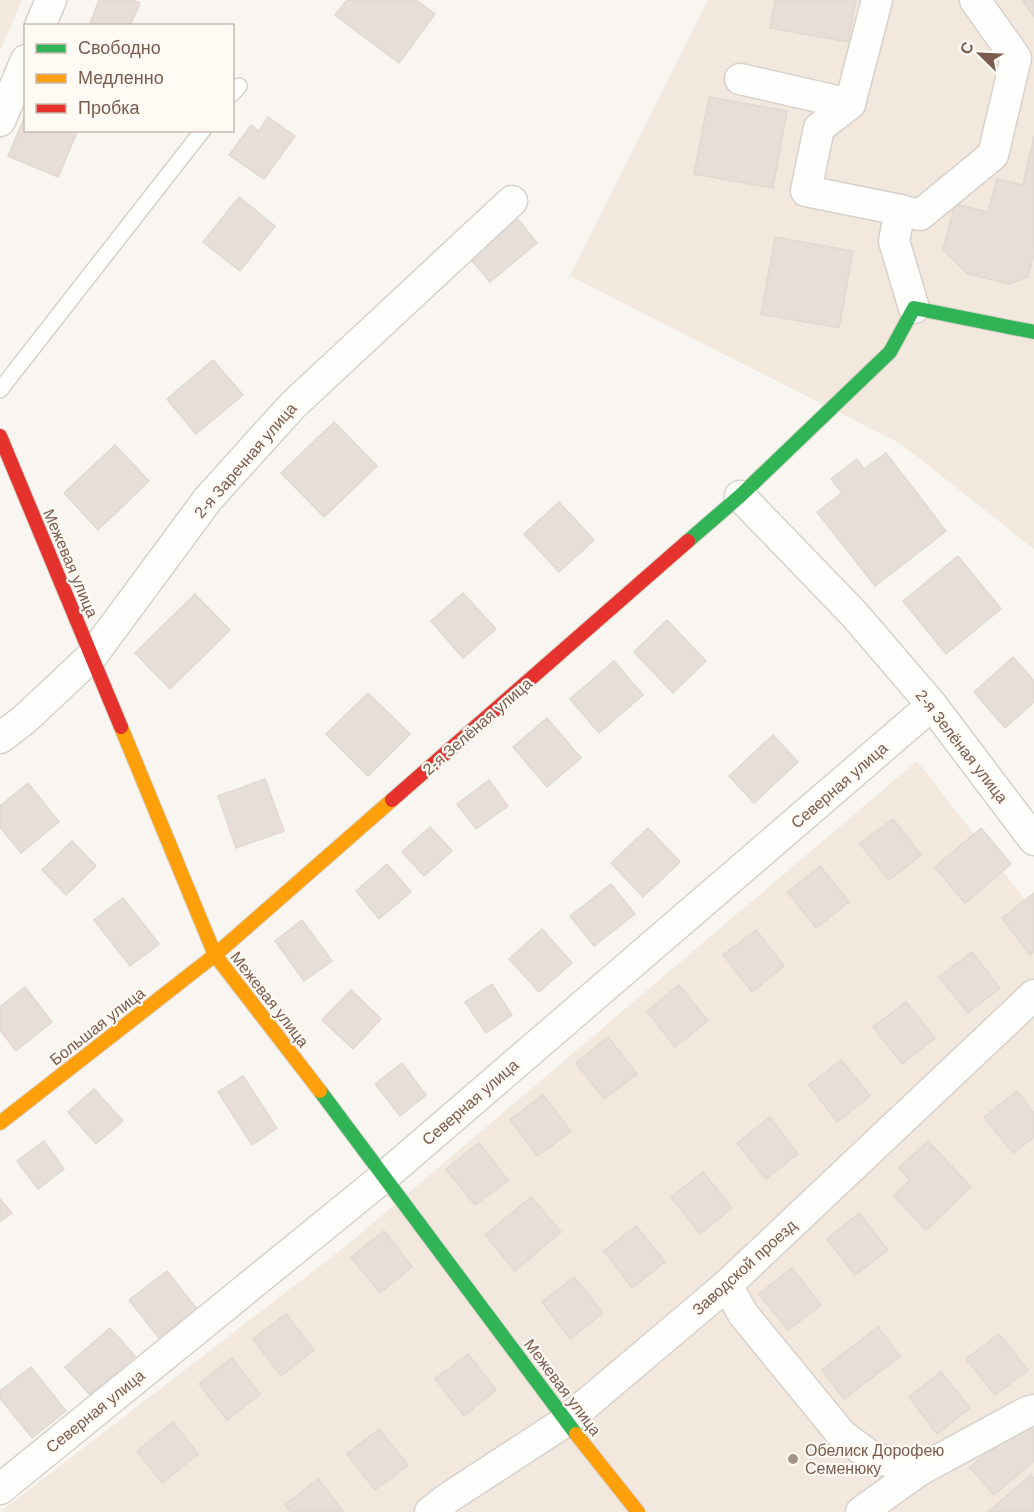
<svg xmlns="http://www.w3.org/2000/svg" width="1034" height="1512" font-family="Arial,sans-serif">
<style>
.residential{fill:#f2e8de}
.building{fill:#e6ded7;stroke:#e2d8d2;stroke-width:1.5}
.lines{fill:none;stroke-linecap:round;stroke-linejoin:round}
.lane-casing{stroke:#d7d1cb;stroke-width:18}
.street-casing{stroke:#d7d1cb;stroke-width:33}
.fast-casing{stroke:#d9d2cb;stroke-width:16}
.slow-casing{stroke:#d9d2cb;stroke-width:16}
.jam-casing{stroke:#d9d2cb;stroke-width:16}
.lane{stroke:#fefefd;stroke-width:15}
.street{stroke:#fefefd;stroke-width:30}
.fast{stroke:#30b455;stroke-width:14}
.slow{stroke:#ff9f0a;stroke-width:14}
.jam{stroke:#e5322d;stroke-width:14}
.poi-dot{fill:#a69286;stroke:#fffaf3;stroke-width:2}
.labels{text-anchor:middle;stroke-width:4.5;stroke-linejoin:round;paint-order:stroke}
.street-label{font-size:16px;fill:#7a5c4d;stroke:#fffaf3}
.poi-label{font-size:16px;fill:#7a5c4d;stroke:#fffaf3;text-anchor:start}
</style>
<rect width="100%" height="100%" fill="#f9f5f0"/>
<!-- residential -->
<g class="residential">
<path d="M0 0H22L0 51Z"/>
<path d="M708 0H1034V549L901 444 570 276Z"/>
<path d="M917 761 1034 911V1512H0L346 1246Z"/>
</g>
<!-- building -->
<g class="building">
<path d="M99 0H133L140 3 130 26H89Z"/>
<path d="M347 0H416L435 14 399 63 335 15Z"/>
<path d="M775 0H856L848 42 770 28Z"/>
<path d="M1022 0H1034V17Z"/>
<path d="M709 97 787 111 773 188 694 174Z"/>
<path d="M26 114V130H78L58 177 8 156Z"/>
<path d="M268 117 295 136 264 179 229 155 251 125 259 131Z"/>
<path d="M1034 136V254L1028 277 1010 284 968 274 943 250 955 204 988 212 997 179 1023 185Z"/>
<path d="M239 197 275 226 240 271 203 242Z"/>
<path d="M516 217 537 243 490 282 468 256Z"/>
<path d="M775 237 853 251 839 328 761 314Z"/>
<path d="M213 360 243 395 196 434 167 399Z"/>
<path d="M334 422 377 466 324 517 281 473Z"/>
<path d="M115 445 149 481 98 530 64 493Z"/>
<path d="M886 453 946 531 875 586 817 512 842 493 831 479 857 459 864 469Z"/>
<path d="M559 502 594 540 559 572 524 534Z"/>
<path d="M958 556 1001 609 946 654 903 601Z"/>
<path d="M463 593 496 629 463 658 431 621Z"/>
<path d="M195 594 230 630 170 689 135 653Z"/>
<path d="M667 620 706 661 673 693 634 652Z"/>
<path d="M1013 657 1034 681V702L1005 728 974 692Z"/>
<path d="M614 661 643 695 599 733 570 699Z"/>
<path d="M368 693 410 734 368 776 326 734Z"/>
<path d="M547 718 581 758 547 787 513 747Z"/>
<path d="M773 735 798 762 754 803 729 776Z"/>
<path d="M265 779 284 831 236 848 218 796Z"/>
<path d="M489 780 508 806 476 829 457 804Z"/>
<path d="M28 783 59 822 21 853 0 827V806Z"/>
<path d="M893 819 921 855 889 880 860 844Z"/>
<path d="M430 827 452 851 424 876 402 852Z"/>
<path d="M648 828 680 862 643 897 611 863Z"/>
<path d="M981 828 1011 864 965 903 935 867Z"/>
<path d="M72 841 96 866 66 895 42 870Z"/>
<path d="M387 864 411 892 379 919 356 891Z"/>
<path d="M820 866 849 902 816 928 788 892Z"/>
<path d="M611 884 635 914 594 946 570 916Z"/>
<path d="M1034 893V952L1030 955 1002 918Z"/>
<path d="M123 898 159 944 130 966 94 920Z"/>
<path d="M302 920 332 961 304 981 275 941Z"/>
<path d="M542 929 572 963 539 992 509 959Z"/>
<path d="M756 930 784 966 752 992 723 955Z"/>
<path d="M972 952 1000 988 968 1013 939 977Z"/>
<path d="M492 984 512 1015 486 1033 465 1002Z"/>
<path d="M679 985 708 1021 675 1047 647 1011Z"/>
<path d="M25 987 52 1022 16 1051 0 1030V1007Z"/>
<path d="M351 990 381 1019 353 1049 322 1020Z"/>
<path d="M906 1002 935 1038 902 1064 873 1027Z"/>
<path d="M608 1037 637 1074 604 1099 576 1063Z"/>
<path d="M841 1060 870 1096 837 1122 809 1085Z"/>
<path d="M402 1063 426 1095 400 1116 375 1084Z"/>
<path d="M243 1076 277 1128 252 1145 218 1092Z"/>
<path d="M94 1089 123 1121 96 1144 68 1112Z"/>
<path d="M1017 1091 1034 1113V1137L1013 1153 984 1117Z"/>
<path d="M543 1095 571 1131 538 1156 510 1120Z"/>
<path d="M770 1117 798 1154 766 1179 737 1143Z"/>
<path d="M44 1141 64 1169 38 1189 17 1161Z"/>
<path d="M928 1141 971 1187 926 1230 894 1196 910 1180 899 1168Z"/>
<path d="M479 1143 508 1180 475 1205 446 1169Z"/>
<path d="M703 1172 732 1208 700 1234 671 1197Z"/>
<path d="M531 1197 561 1232 515 1271 485 1235Z"/>
<path d="M0 1199 12 1213 0 1222Z"/>
<path d="M859 1213 888 1250 855 1275 827 1239Z"/>
<path d="M636 1226 665 1262 632 1288 604 1251Z"/>
<path d="M384 1231 412 1267 380 1293 351 1257Z"/>
<path d="M792 1268 821 1305 788 1330 759 1294Z"/>
<path d="M167 1271 197 1309 159 1338 129 1300Z"/>
<path d="M574 1277 603 1313 570 1339 542 1302Z"/>
<path d="M286 1314 314 1350 281 1376 253 1339Z"/>
<path d="M878 1327 900 1356 844 1399 822 1370Z"/>
<path d="M110 1328 135 1356 90 1395 65 1367Z"/>
<path d="M999 1334 1028 1370 995 1395 966 1359Z"/>
<path d="M468 1354 496 1390 464 1416 435 1379Z"/>
<path d="M232 1358 260 1394 227 1420 199 1384Z"/>
<path d="M31 1367 66 1411 32 1438 0 1398V1391Z"/>
<path d="M941 1372 970 1408 937 1434 909 1397Z"/>
<path d="M1025 1420 1034 1431V1461L994 1495 970 1467Z"/>
<path d="M173 1422 198 1454 162 1483 137 1451Z"/>
<path d="M379 1429 408 1465 375 1490 347 1454Z"/>
<path d="M1031 1475 1034 1479V1512H988Z"/>
<path d="M318 1479 344 1512H291L285 1505Z"/>
</g>
<g class="lines">
<!-- lane casing -->
<g class="lane-casing">
<g id="lane">
<path d="M232 94 239 86"/>
<path d="M0 390 203 130"/>
</g>
</g>
<!-- street casing -->
<g class="street-casing">
<g id="street">
<path d="M877 0 850 104 819 128 806 191 900 210 894 241 914 308"/>
<path d="M40 26 51 0"/>
<path d="M740 79 850 104"/>
<path d="M0 121 26 60"/>
<path d="M900 210 920 215 993 155 1016 58 975 0"/>
<path d="M740 496 854 614 932 705 1034 840"/>
<path d="M0 738 25 719 92 656 208 499 293 405 512 201"/>
<path d="M727 1285 743 1314 842 1435 872 1457 920 1470"/>
<path d="M0 1489 385 1176 932 705"/>
<path d="M430 1512 448 1498 566 1421 727 1285 1034 995"/>
<path d="M861 1512 920 1470 1027 1412 1034 1410"/>
</g>
</g>
<!-- fast casing -->
<g class="fast-casing">
<g id="fast">
<path d="M688 541 740 496 890 352 914 308 1034 332"/>
<path d="M320 1091 576 1434"/>
</g>
</g>
<!-- slow casing -->
<g class="slow-casing">
<g id="slow">
<path d="M121 727 215 955 320 1091"/>
<path d="M0 1123 215 955 392 800"/>
<path d="M576 1434 638 1512"/>
</g>
</g>
<!-- jam casing -->
<g class="jam-casing">
<g id="jam">
<path d="M0 436 121 727"/>
<path d="M392 800 688 541"/>
</g>
</g>
<!-- lane -->
<use href="#lane" class="lane"/>
<!-- street -->
<use href="#street" class="street"/>
<!-- fast -->
<use href="#fast" class="fast"/>
<!-- slow -->
<use href="#slow" class="slow"/>
<!-- jam -->
<use href="#jam" class="jam"/>
</g>
<!-- markers -->
<circle class="poi-dot" cx="793" cy="1459" r="6"/>
<g class="labels">
<!-- street labels -->
<g class="street-label">
<text transform="translate(245 460) rotate(-49)" y="6">2-я Заречная улица</text>
<text transform="translate(71 563) rotate(67)" y="6">Межевая улица</text>
<text transform="translate(477 726) rotate(-41)" y="6">2-я Зелёная улица</text>
<text transform="translate(962 746) rotate(52)" y="6">2-я Зелёная улица</text>
<text transform="translate(839 785) rotate(-41)" y="6">Северная улица</text>
<text transform="translate(270 999) rotate(52)" y="6">Межевая улица</text>
<text transform="translate(97 1026) rotate(-38)" y="6">Большая улица</text>
<text transform="translate(470 1102) rotate(-41)" y="6">Северная улица</text>
<text transform="translate(744 1267) rotate(-42)" y="6">Заводской проезд</text>
<text transform="translate(563 1387) rotate(53)" y="6">Межевая улица</text>
<text transform="translate(95 1411) rotate(-39)" y="6">Северная улица</text>
</g>
<!-- poi labels -->
<g class="poi-label">
<text x="805" y="1456">Обелиск Дорофею<tspan x="805" dy="18">Семенюку</tspan></text>
</g>
</g>
<!-- legend -->
<rect x="24" y="24" width="210" height="108" fill="#fffaf3" stroke="#cabbb1" stroke-width="1.5"/>
<rect x="36" y="44" width="30" height="9" fill="#30b455" stroke="#cabbb1" stroke-width="1.5"/>
<text x="78" y="54" font-size="18" fill="#7a5c4d">Свободно</text>
<rect x="36" y="74" width="30" height="9" fill="#ff9f0a" stroke="#cabbb1" stroke-width="1.5"/>
<text x="78" y="84" font-size="18" fill="#7a5c4d">Медленно</text>
<rect x="36" y="104" width="30" height="9" fill="#e5322d" stroke="#cabbb1" stroke-width="1.5"/>
<text x="78" y="114" font-size="18" fill="#7a5c4d">Пробка</text>
<!-- north arrow -->
<g transform="translate(980 54) rotate(294)" stroke="#fffaf3" stroke-width="4.5" paint-order="stroke">
<path d="M0-4.5L10 22L0 15L-10 22Z" fill="#7a5c4d"/>
<text y="-9" font-size="16" font-weight="bold" text-anchor="middle" fill="#7a5c4d">С</text>
</g>
</svg>
